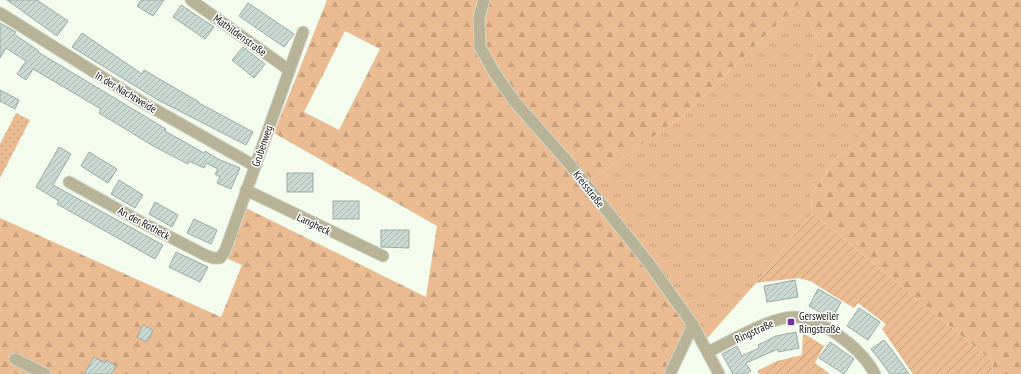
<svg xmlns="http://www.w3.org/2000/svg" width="1021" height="374" font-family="'PT Sans Narrow',sans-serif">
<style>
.grass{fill:url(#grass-tufts)}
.forest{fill:url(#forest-firs);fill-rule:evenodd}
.park{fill:url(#park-dots)}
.garden{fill:url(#garden-furrows)}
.building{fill:url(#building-hatch);stroke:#9baaa3}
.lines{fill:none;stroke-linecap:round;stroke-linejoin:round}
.minor-casing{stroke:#d0d7ca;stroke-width:13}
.minor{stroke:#b8b296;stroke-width:11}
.poi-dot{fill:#7230a5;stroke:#fff;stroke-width:1.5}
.labels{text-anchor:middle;stroke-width:3;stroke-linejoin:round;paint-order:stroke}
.street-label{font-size:11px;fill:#10130e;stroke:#fff}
.poi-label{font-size:11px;fill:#10130e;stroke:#fff;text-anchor:start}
</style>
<defs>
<pattern id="grass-tufts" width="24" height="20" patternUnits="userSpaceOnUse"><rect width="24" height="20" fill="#ebbb91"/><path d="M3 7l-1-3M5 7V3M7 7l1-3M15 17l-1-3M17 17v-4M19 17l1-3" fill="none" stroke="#c8a07c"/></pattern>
<pattern id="forest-firs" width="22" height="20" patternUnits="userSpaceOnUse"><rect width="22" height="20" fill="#ebbb91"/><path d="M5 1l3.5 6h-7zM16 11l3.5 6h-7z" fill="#c8a07c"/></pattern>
<pattern id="park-dots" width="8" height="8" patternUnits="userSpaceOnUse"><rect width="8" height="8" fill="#ebbb91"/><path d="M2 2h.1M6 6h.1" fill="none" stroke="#c8a07c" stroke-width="1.8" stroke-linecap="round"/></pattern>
<pattern id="garden-furrows" width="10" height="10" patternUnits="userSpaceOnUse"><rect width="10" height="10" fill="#ebbb91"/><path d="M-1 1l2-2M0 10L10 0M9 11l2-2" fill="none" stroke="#c8a07c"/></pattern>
<pattern id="building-hatch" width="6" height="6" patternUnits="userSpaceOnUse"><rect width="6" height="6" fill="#cadad3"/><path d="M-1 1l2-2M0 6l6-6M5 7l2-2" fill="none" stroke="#acbab4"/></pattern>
</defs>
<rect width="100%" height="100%" fill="#f4fcee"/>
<!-- grass -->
<path class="grass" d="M798 4 821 44 807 74 862 140 835 159 811 195 812 213 756 283 702 344 582 186 683 116Z"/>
<!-- forest -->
<path class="forest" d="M327 0H1021V374H993L992 361 812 213 811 195 835 159 861 140 807 74 821 44 798 4 683 116 582 186 689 323 666 374H0V218L221 317 242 265 228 259 246 208 426 297 437 226 274 133ZM345 31 380 49 339 130 304 112Z"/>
<!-- park -->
<path class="park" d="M16 113 30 120 0 178V144Z"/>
<!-- garden -->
<g class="garden">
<path d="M812 213 992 361 993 374H913L882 329 886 324 858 303 854 308 810 281 799 278 756 283Z"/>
<path d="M803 333 824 346 815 363 830 374H759L757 371 777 361 802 355Z"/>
</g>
<!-- building -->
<g class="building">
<path d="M7 0H37L68 21 57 36Z"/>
<path d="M141 0H164L153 16 137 6Z"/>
<path d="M248 3 294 34 284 47 239 16Z"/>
<path d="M181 5 214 27 205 39 173 17Z"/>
<path d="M0 23 16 32 14 34 39 51 38 52 166 129 165 131 204 153 205 151 218 159 240 168 231 189 217 183 220 177 215 174 218 169 206 163 204 168 189 161 188 164 155 147 99 113 101 109 33 69 26 80 17 74 26 61 6 48 0 58Z"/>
<path d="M82 33 142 74 144 70 199 102V103L253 132 246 145 158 100 72 47Z"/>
<path d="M243 47 265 64 254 78 232 60Z"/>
<path d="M0 90 19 100 15 109 0 101Z"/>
<path d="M59 147 71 154 53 185 163 245 155 259 57 204 59 201 36 187Z"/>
<path d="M89 152 117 169 108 183 81 166Z"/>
<rect x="287" y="173" width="26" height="19"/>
<path d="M119 180 143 195 135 208 111 194Z"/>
<rect x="333" y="201" width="26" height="18"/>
<path d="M155 202 178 215 172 227 149 214Z"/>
<path d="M194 219 217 230 211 244 187 233Z"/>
<path d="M381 230H409V248L381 247Z"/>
<path d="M176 252 208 267 200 282 169 267Z"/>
<path d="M795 280 798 297 767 302 764 286Z"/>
<path d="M818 289 841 302 832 319 809 306Z"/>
<path d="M859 308 880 322 868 340 847 326Z"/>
<path d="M143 325 153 330 147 342 137 337Z"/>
<path d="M796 332 799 348 778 352V349L746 363 751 371 746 374H733L722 354 737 346 742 356 759 348 758 345 776 336Z"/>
<path d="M884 340 892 350 909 374H890L879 359 871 349Z"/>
<path d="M830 342 854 359 844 374 819 358Z"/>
<path d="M94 357 105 363 106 360 116 366 111 374H84Z"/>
</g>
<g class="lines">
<!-- minor casing -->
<g class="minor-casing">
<g id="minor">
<path d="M191 0 289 70"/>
<path d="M484 0 479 17 480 47 494 72 515 102 567 161 648 262 693 325 719 374"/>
<path d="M0 13 142 102 255 166"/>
<path d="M69 182 143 223 205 255 213 258H220L225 251 303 32"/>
<path d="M246 190 383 256"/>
<path d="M708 352C729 342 774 315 796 317 810 317 823 325 835 333 850 343 866 357 875 374"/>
<path d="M15 359 45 374"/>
<path d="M670 374 693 325"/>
</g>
</g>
<!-- minor -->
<use href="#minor" class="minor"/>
</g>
<!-- markers -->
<rect class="poi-dot" x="787" y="318" width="8" height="8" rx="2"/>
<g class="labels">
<!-- street labels -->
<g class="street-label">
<text transform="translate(240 35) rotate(36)" y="4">Mathildenstraße</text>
<text transform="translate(126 92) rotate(31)" y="4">In der Nachtweide</text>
<text transform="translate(262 146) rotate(-71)" y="4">Grubenweg</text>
<text transform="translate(589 189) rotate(52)" y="4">Kreisstraße</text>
<text transform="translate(144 223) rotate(28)" y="4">An der Rotheck</text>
<text transform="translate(314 224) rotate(26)" y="4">Langheck</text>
<text transform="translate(754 331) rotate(-25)" y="4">Ringstraße</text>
</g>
<!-- poi labels -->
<g class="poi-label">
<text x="799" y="320">Gersweiler<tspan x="799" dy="13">Ringstraße</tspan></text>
</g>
</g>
</svg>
